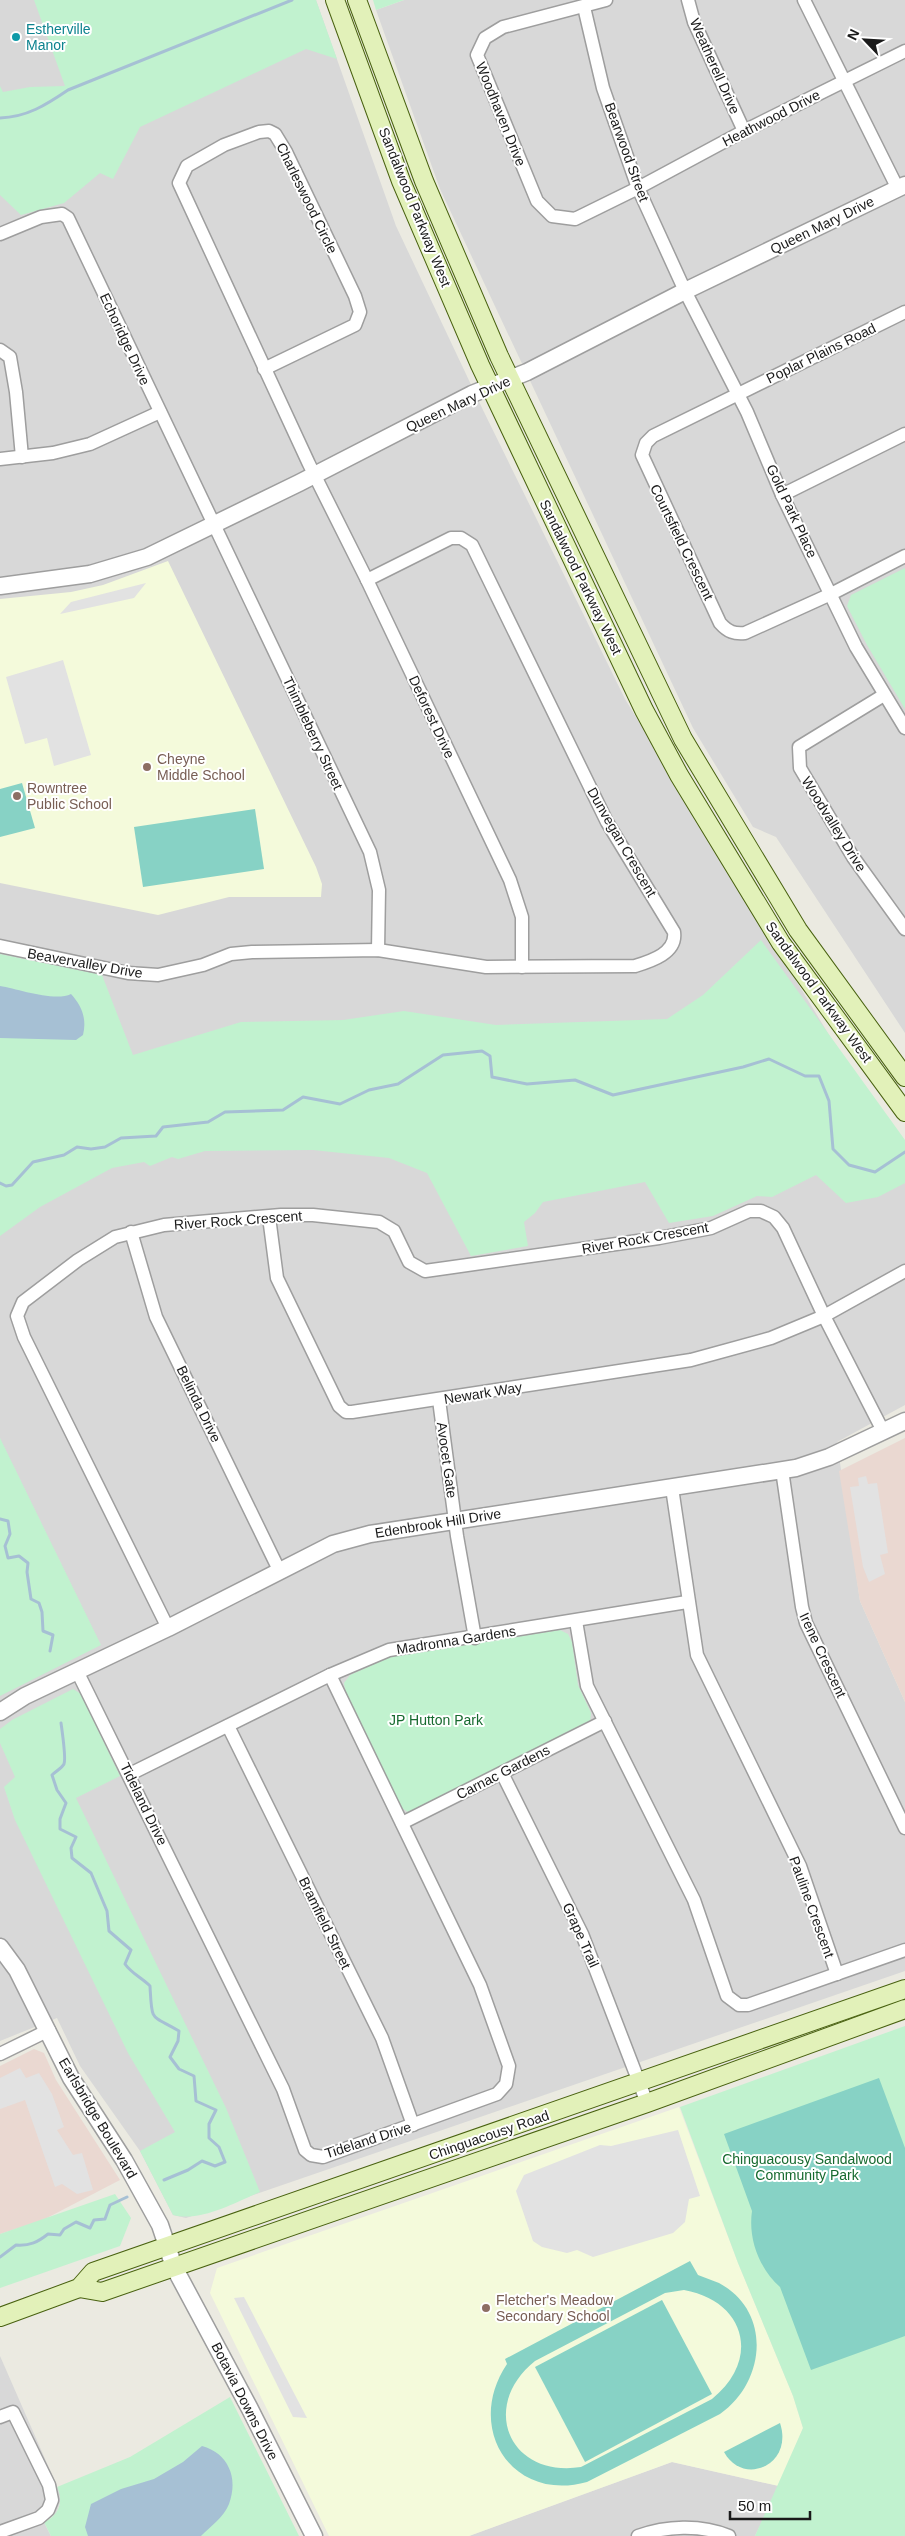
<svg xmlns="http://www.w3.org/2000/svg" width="905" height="2536" font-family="Helvetica,sans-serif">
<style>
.residential{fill:#d8d8d8}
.commercial{fill:#ead8d1}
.education{fill:#f4fadb}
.park{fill:#c1f2cf}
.pitch{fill:#87d2c5;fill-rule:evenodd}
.parking{fill:#e2e2e2}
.water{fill:#a6c0d4}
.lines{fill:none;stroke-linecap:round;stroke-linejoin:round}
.stream{stroke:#a6c0d4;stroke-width:3}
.minor-casing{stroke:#9e9e9e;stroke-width:15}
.tertiary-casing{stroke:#9e9e9e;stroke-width:19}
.secondary-casing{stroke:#496210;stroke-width:20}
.minor{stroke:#fff;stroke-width:12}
.tertiary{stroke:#fff;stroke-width:16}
.secondary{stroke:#e2f1b9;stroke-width:18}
.culture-dot{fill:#0f9aa8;stroke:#fff;stroke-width:2}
.education-dot{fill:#8d6e63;stroke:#fff;stroke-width:2}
.labels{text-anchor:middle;stroke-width:4;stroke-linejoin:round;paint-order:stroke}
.culture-label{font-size:14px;fill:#0d838f;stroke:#fff;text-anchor:start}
.street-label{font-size:14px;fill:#1a1a1a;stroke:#fff}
.education-label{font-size:14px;fill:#785e54;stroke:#fff;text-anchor:start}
.park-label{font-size:14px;fill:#176a2f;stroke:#fff}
</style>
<rect width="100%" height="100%" fill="#ebeae1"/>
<!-- residential -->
<g class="residential">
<path d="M0 0H316L396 226 483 410 625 699 905 1160V1405L837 1442 860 1601 905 1702V1971L186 2218 173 2215 140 2151 80 2066 57 2018 0 2041Z"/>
<path d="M404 0H905V1033L776 837 753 827 693 728 440 189 376 10Z"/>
<path d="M0 2356 60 2493 61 2500 56 2514 44 2522 51 2536H0Z"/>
<path d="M672 2462 779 2486 755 2536H469Z"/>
</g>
<!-- commercial -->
<g class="commercial">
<path d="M905 1438V1702L860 1601 839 1471Z"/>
<path d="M34 2049 44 2053 56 2080 120 2180 43 2220 0 2234V2066Z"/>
</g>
<!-- education -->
<g class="education">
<path d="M168 561 316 867 322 884 321 897H229L158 915 0 883V599L71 592 103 585Z"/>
<path d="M679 2107 738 2263 793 2396 803 2428 779 2486 672 2462 469 2536H329L210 2293 217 2268Z"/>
</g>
<!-- park -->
<g class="park">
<path d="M34 0H316L337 59 306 49 140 127 113 179 100 173 64 203 21 215 0 195V86L3 92 30 87 65 86Z"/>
<path d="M373 0H404L376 10Z"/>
<path d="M905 568V709L867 645 847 606 851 595Z"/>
<path d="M761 940 905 1140V1183L878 1197 846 1203 816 1175 772 1197 757 1196 713 1216 669 1223 645 1182 543 1202 535 1213 524 1222 528 1246 471 1256 427 1173 389 1158 313 1150 205 1151 178 1159 172 1157 150 1166 144 1162 112 1168 40 1207 0 1236V954L102 975 133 1055 241 1022 343 1020 404 1011 496 1025 667 1019 703 995Z"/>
<path d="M0 1438 101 1645 0 1696Z"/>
<path d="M560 1630 568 1634 572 1642 578 1685 591 1713 590 1723 583 1724 409 1813 399 1806 346 1694 344 1683 350 1675 390 1657Z"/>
<path d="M73 1689 81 1694 120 1776 76 1798 226 2108 260 2192C234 2203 201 2222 173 2215L140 2151 175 2132 128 2053 15 1820 4 1787 15 1777 0 1743V1729L12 1720Z"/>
<path d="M905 2026V2536H755L803 2428 793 2396 738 2263 680 2107Z"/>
<path d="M115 2194 131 2218 120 2246 0 2288V2234Z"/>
<path d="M230 2397 299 2536H51L44 2522C59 2516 64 2501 57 2487L130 2457Z"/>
</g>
<!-- pitch -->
<g class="pitch">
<path d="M22 783 35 828 0 837V789Z"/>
<path d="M255 809 264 869 143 887 134 827Z"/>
<path d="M879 2078 905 2148V2336L811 2370 780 2287C759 2268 748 2239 752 2211L724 2134Z"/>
<path d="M690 2261 698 2275C705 2278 712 2280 719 2283 773 2312 765 2383 720 2414L587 2482C512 2503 464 2428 507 2364L505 2359ZM684 2290C746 2301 761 2360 712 2399L581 2467C509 2478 479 2406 535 2361L665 2293Z"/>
<path d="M662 2300 712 2394 585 2462 535 2367Z"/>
<path d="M780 2423C794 2465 743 2487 724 2452Z"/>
</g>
<!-- parking -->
<g class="parking">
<path d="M146 583 134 598 60 614 71 602Z"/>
<path d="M63 660 91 755 54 766 47 738 25 744 6 677Z"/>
<path d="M866 1476 868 1484 877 1483 888 1553 880 1555 885 1574 869 1582 863 1567 850 1487 859 1486 858 1478Z"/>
<path d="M20 2068 26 2078 39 2073 52 2094 64 2127 57 2130 73 2155 82 2153 93 2190 77 2194 62 2184 55 2187 25 2100 0 2109V2078Z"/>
<path d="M678 2130 700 2196 689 2199 685 2222 673 2233 593 2257 577 2250 567 2253 542 2247 533 2241 516 2191 524 2175 600 2145 611 2146Z"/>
<path d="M244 2297 307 2418 293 2417 234 2298Z"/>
</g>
<!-- water -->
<g class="water">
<path d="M0 986C18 989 55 1002 71 994 82 1006 87 1019 83 1035L76 1040 0 1038Z"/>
<path d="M202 2446C228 2453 239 2478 229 2504 224 2517 210 2527 201 2536H88L85 2527 91 2504 121 2489 154 2479 183 2462Z"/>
</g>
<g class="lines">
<!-- stream -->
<g class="stream">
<path d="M0 118C27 117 46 105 68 90L292 0"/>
<path d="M0 1183 6 1186 12 1185 33 1162 64 1155 77 1147 91 1149 105 1147 121 1138 156 1136 163 1127 208 1122 225 1112 283 1110 303 1097 340 1104 369 1090 398 1084 443 1055 482 1051 490 1056 492 1077 527 1084 575 1080 613 1095 743 1067 769 1059 805 1076H819L829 1101 833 1149 849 1165 875 1172 905 1152"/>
<path d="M0 1519 8 1521 10 1534 5 1546 8 1558 19 1556 28 1563 27 1572 31 1599 39 1603 42 1612 43 1631 53 1635 50 1651"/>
<path d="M61 1723C62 1730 66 1759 64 1764 62 1768 55 1772 52 1775L57 1790 66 1803 60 1819V1829L76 1837 71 1848 72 1858 91 1873 107 1911 109 1931 131 1950 125 1964C131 1973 142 1978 150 1986 152 2023 150 2014 179 2031L178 2041 170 2057 179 2069 194 2076 196 2101 216 2110 209 2124V2138L219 2147 225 2162 215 2166 202 2161 188 2170 164 2180"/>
<path d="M0 2257 16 2245C30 2246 38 2242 48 2234L60 2235 64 2229 76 2222 90 2228 94 2220 105 2219 110 2205 127 2197"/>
</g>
<!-- minor casing -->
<g class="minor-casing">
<g id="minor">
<path d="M606 0 503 27 485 38 477 55 537 201 552 216 575 219 638 188 744 131 905 51"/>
<path d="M688 0 694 22 744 131"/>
<path d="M804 0 898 189"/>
<path d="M584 7 603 88 638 188 685 291 747 412 782 495 856 647 905 728"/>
<path d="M0 234 41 217 62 214 68 218 370 852 379 890 378 950"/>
<path d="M905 312 653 436 646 443 642 455 720 623C728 632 734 634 745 633L831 594 905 556"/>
<path d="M0 350 10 357 16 392 22 457"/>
<path d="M264 369 355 325 360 312 355 296 286 152 275 134 269 131 259 132 224 145 187 166 179 183 309 464 367 580 510 880 522 917V967"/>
<path d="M0 459 53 453 90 444 160 412"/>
<path d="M782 495 905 434"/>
<path d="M884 695 799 747 800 768 853 857 905 929"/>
<path d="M0 946 128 973 158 975 203 965 231 954 252 952 378 950 486 967 635 966C651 961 677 953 674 932L607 822 472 545 461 538H451L367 580"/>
<path d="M269 1217 277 1278 339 1406 346 1412H352L691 1360 771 1338 824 1316 905 1271"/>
<path d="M131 1232 156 1317 280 1572"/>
<path d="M439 1400 457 1536 475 1638"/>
<path d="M782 1470 802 1607 806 1623 905 1828"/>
<path d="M672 1488 697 1655 800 1866 837 1974"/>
<path d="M576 1621 587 1686 694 1900 727 1996 739 2005H748L905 1950"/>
<path d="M168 1628 24 1337 17 1316 23 1302 78 1260 115 1237 164 1225 281 1215H313L379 1222 394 1231 409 1262 425 1271 659 1238 711 1228 749 1211H761L774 1217 783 1228 824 1316 883 1431"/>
<path d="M77 1671 283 2089 305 2150 311 2155 323 2157 497 2094 506 2084 509 2066 480 1985 330 1675"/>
<path d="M228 1726 382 2038 413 2125"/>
<path d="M502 1773 582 1934 647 2103"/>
<path d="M130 1774 330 1675 389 1650 687 1602"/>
<path d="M402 1823 605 1721"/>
<path d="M0 2054 49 2030"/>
<path d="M0 2417 13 2412 49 2485 52 2500 48 2510 39 2518 0 2532"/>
<path d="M638 2536C666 2526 700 2524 729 2536"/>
</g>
</g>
<!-- tertiary casing -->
<g class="tertiary-casing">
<g id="tertiary">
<path d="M0 586 90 574 147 557 299 483 472 394 527 372 685 291 905 185"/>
<path d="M0 1712 25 1696 168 1628 333 1544 370 1534 796 1468 829 1457 905 1421"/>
<path d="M0 1947 17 1970 71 2078 124 2160 160 2225 174 2267 250 2409 314 2536"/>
</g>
</g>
<!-- secondary casing -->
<g class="secondary-casing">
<g id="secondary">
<path d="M335 0 401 181 480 365 644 710 679 775 781 943 905 1112"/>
<path d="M357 0 424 181 499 356 683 739 798 930 905 1077"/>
<path d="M79 2288 102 2292 647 2103 905 2009"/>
<path d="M0 2317 79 2288 93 2272 905 1989"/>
</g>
</g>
<!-- minor -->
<use href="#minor" class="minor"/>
<!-- tertiary -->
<use href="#tertiary" class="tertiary"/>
<!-- secondary -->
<use href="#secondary" class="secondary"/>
</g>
<!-- markers -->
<circle class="culture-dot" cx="16" cy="37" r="5"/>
<g class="education-dot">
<circle cx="147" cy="767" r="5"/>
<circle cx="17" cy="796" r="5"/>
<circle cx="486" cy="2308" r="5"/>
</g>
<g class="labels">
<!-- culture labels -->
<g class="culture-label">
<text x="26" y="34">Estherville<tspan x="26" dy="16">Manor</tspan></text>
</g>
<!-- street labels -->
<g class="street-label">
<text transform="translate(715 66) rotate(66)" y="5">Weatherell Drive</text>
<text transform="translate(501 114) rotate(68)" y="5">Woodhaven Drive</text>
<text transform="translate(771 118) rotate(-27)" y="5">Heathwood Drive</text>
<text transform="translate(627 152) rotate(70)" y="5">Bearwood Street</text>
<text transform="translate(307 198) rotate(64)" y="5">Charleswood Circle</text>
<text transform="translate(415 207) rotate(68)" y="5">Sandalwood Parkway West</text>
<text transform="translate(822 225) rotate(-26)" y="5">Queen Mary Drive</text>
<text transform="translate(125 339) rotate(65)" y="5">Echoridge Drive</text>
<text transform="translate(821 353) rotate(-26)" y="5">Poplar Plains Road</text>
<text transform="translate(458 404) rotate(-25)" y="5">Queen Mary Drive</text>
<text transform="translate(792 511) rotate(65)" y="5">Gold Park Place</text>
<text transform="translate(682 542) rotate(64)" y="5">Courtsfield Crescent</text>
<text transform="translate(581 577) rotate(64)" y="5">Sandalwood Parkway West</text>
<text transform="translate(432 717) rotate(65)" y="5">Deforest Drive</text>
<text transform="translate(313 733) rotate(65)" y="5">Thimbleberry Street</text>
<text transform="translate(834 824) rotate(58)" y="5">Woodvalley Drive</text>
<text transform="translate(622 842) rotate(60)" y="5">Dunvegan Crescent</text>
<text transform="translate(85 963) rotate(10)" y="5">Beavervalley Drive</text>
<text transform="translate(819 992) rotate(54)" y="5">Sandalwood Parkway West</text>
<text transform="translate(238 1220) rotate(-4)" y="5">River Rock Crescent</text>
<text transform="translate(645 1238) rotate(-10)" y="5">River Rock Crescent</text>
<text transform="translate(483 1393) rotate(-9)" y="5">Newark Way</text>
<text transform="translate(199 1404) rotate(64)" y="5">Belinda Drive</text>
<text transform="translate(447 1460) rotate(82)" y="5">Avocet Gate</text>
<text transform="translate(438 1523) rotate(-9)" y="5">Edenbrook Hill Drive</text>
<text transform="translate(456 1640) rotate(-9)" y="5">Madronna Gardens</text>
<text transform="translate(823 1655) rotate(65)" y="5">Irene Crescent</text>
<text transform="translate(503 1772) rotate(-27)" y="5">Carnac Gardens</text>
<text transform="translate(144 1804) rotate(64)" y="5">Tideland Drive</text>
<text transform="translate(812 1907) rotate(70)" y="5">Pauline Crescent</text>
<text transform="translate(325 1923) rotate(64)" y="5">Bramfield Street</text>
<text transform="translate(581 1935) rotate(66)" y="5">Grape Trail</text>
<text transform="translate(98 2118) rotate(59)" y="5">Earlsbridge Boulevard</text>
<text transform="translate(489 2135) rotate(-19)" y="5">Chinguacousy Road</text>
<text transform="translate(368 2140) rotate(-18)" y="5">Tideland Drive</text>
<text transform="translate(245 2401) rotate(63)" y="5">Botavia Downs Drive</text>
</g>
<!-- education labels -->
<g class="education-label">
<text x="157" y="764">Cheyne<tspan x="157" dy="16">Middle School</tspan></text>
<text x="27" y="793">Rowntree<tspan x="27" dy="16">Public School</tspan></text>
<text x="496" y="2305">Fletcher's Meadow<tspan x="496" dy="16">Secondary School</tspan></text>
</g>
<!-- park labels -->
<g class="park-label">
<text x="436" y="1725">JP Hutton Park</text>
<text x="807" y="2164">Chinguacousy Sandalwood<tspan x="807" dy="16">Community Park</tspan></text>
</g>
</g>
<!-- north arrow -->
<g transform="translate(865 40) rotate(295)" stroke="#ffffff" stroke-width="4" paint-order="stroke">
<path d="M0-4L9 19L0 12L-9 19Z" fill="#1a1a1a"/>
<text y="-8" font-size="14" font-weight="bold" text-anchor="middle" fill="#1a1a1a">N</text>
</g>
<!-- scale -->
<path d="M730 2511v8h80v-8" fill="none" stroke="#1a1a1a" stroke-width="2.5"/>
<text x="738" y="2511" font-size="15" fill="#1a1a1a" stroke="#ffffff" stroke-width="4" paint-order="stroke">50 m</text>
</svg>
